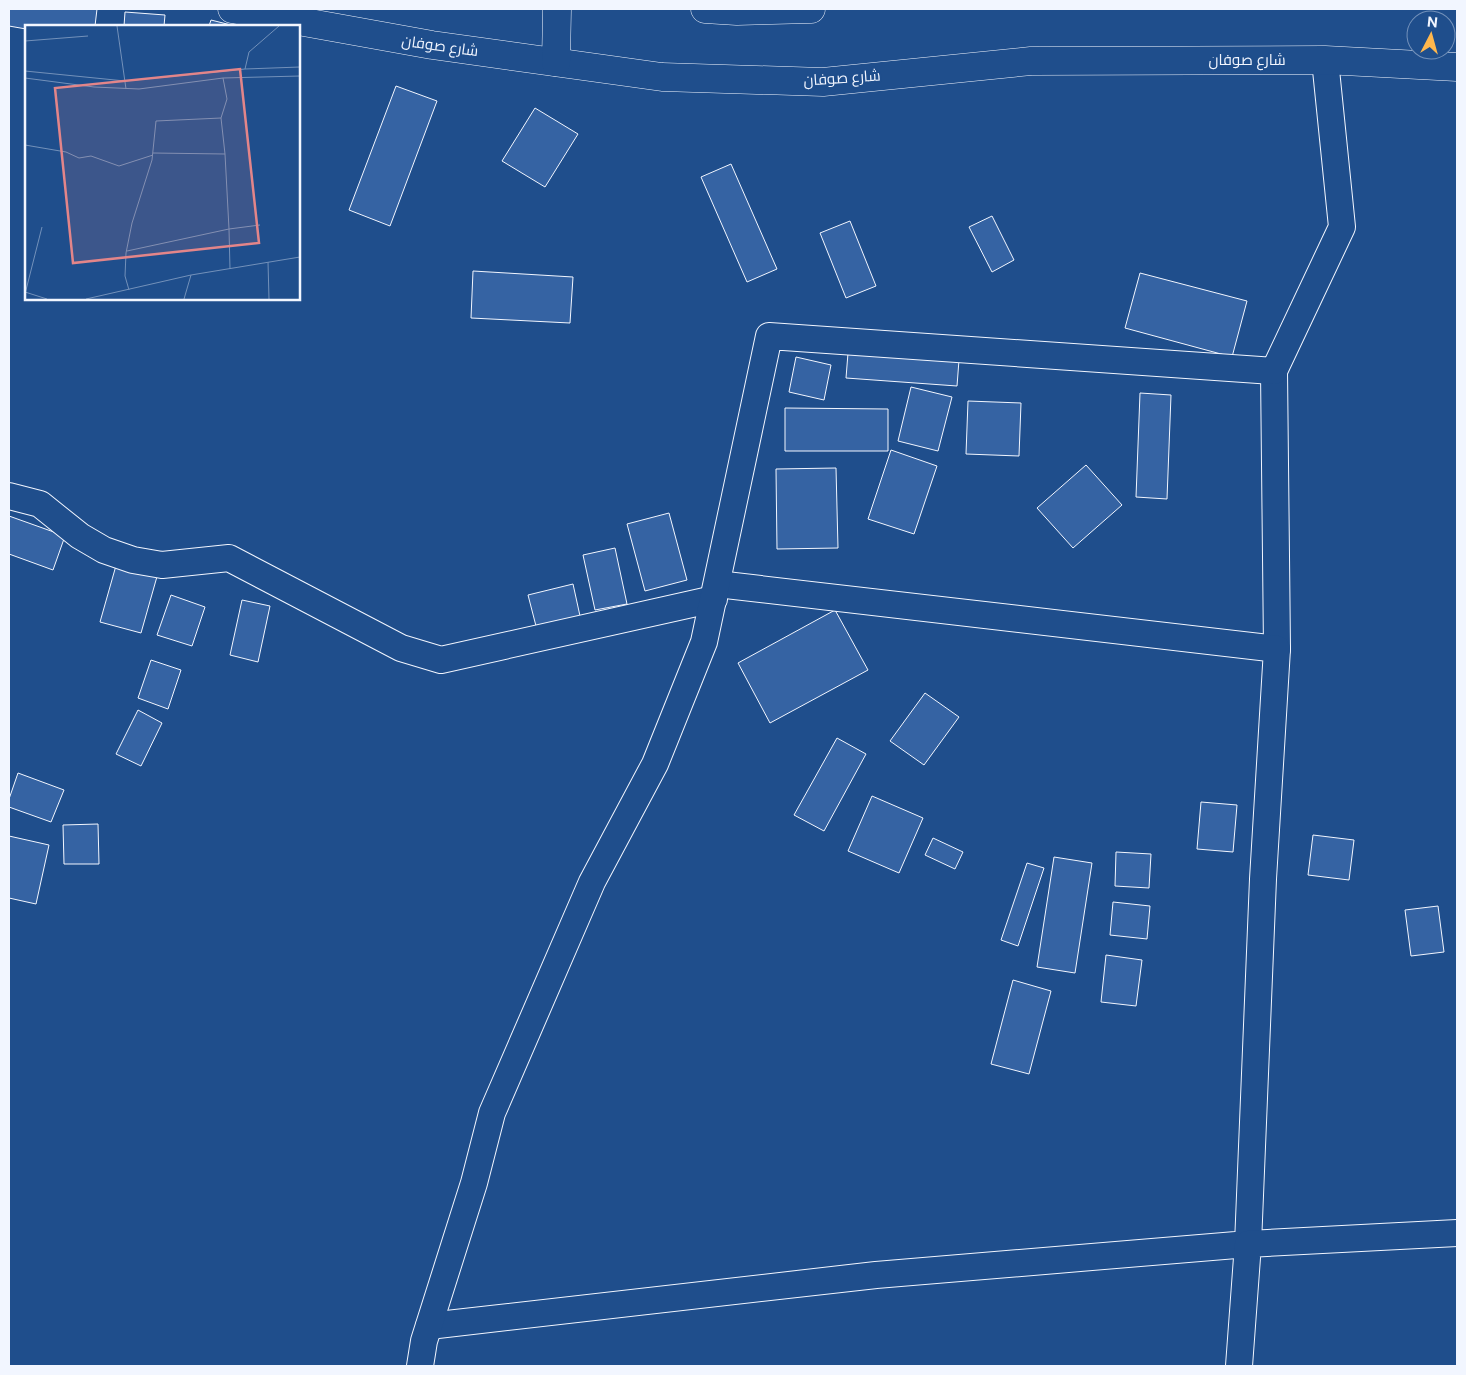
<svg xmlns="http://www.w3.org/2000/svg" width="1466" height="1375" font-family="'Public Sans',Cairo,sans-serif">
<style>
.building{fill:#3563a3;stroke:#f2f6ff}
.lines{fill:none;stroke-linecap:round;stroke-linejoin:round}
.minor-casing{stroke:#f2f6ff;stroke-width:28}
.tertiary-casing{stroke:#f2f6ff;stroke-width:29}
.minor{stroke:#1f4e8c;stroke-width:26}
.tertiary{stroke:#1f4e8c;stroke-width:28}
.labels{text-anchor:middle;stroke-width:4;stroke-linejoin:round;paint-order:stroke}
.street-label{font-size:15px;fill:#f2f6ff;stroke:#1f4e8c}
.inset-road{fill:none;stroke:#7391ba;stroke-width:1}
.view{fill:#e38589;fill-opacity:0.15;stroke:#e38589;stroke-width:2.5}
.inset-edge{fill:none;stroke:#f2f6ff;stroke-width:2.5}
</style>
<rect width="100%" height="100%" fill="#1f4e8c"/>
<!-- building -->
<g class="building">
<path d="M9 9H97L95 26H26V29L9 26Z"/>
<path d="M125 12 165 15 164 26H124Z"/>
<path d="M211 20 235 26H209Z"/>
<path d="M396 86 437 101 390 226 349 210Z"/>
<path d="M535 108 578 134 545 187 502 161Z"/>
<path d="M731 164 777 269 747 282 701 177Z"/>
<path d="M992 216 1014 260 992 272 969 227Z"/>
<path d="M850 221 876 286 846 298 820 233Z"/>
<path d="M473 271 573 277 570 323 471 318Z"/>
<path d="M1140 273 1247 301 1232 357 1125 328Z"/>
<path d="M848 353 959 360 957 386 846 378Z"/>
<path d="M796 357 831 365 824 400 789 392Z"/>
<path d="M911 387 952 397 938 451 898 441Z"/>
<path d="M1140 393 1171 395 1167 499 1136 497Z"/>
<path d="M968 401 1021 403 1019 456 966 454Z"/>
<path d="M785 408 888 409V451H785Z"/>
<path d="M891 450 937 466 914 534 868 519Z"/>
<path d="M1086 465 1122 505 1073 548 1037 508Z"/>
<path d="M836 468 838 548 777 549 776 469Z"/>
<path d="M669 513 687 580 645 591 627 524Z"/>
<path d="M9 516 65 536 53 570 9 554Z"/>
<path d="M615 548 627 604 595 610 583 555Z"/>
<path d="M117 562 158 573 141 633 100 622Z"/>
<path d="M573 584 580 616 536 626 528 595Z"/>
<path d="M171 595 205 607 192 646 157 635Z"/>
<path d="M242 600 270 606 258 662 230 655Z"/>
<path d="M835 610 868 670 770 723 738 663Z"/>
<path d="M151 660 181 670 168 709 138 698Z"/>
<path d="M925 693 959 717 924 765 890 741Z"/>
<path d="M138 710 162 723 141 766 116 754Z"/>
<path d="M837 738 866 754 824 831 794 815Z"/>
<path d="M18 773 64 790 51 822 9 807V799Z"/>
<path d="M872 796 923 818 899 873 848 851Z"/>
<path d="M1201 802 1237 805 1233 852 1197 849Z"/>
<path d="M98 824 99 864H64L63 825Z"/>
<path d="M1313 835 1354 840 1349 880 1308 875Z"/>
<path d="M9 836 49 845 36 904 9 898Z"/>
<path d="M933 838 963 852 955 869 925 855Z"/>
<path d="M1116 852 1151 854 1149 888 1115 886Z"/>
<path d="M1054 857 1092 863 1075 973 1037 967Z"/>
<path d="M1027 863 1044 868 1018 946 1001 940Z"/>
<path d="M1113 902 1150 906 1147 939 1110 935Z"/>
<path d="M1438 906 1444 952 1411 956 1405 910Z"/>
<path d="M1106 955 1142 960 1136 1006 1101 1002Z"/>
<path d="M1013 980 1051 991 1029 1074 991 1064Z"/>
</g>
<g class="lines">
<!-- minor casing -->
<g class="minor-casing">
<g id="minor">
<path d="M1274 371 1277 649"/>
<path d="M9 496 40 504 80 536 104 550 133 560 162 565 229 558 401 648 441 660 714 599"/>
<path d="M429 1326 876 1275 1248 1244 1263 879 1277 649 717 584"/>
<path d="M420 1366 424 1341 474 1183 492 1113 592 882 655 764 704 642 769 336 1274 371 1342 227 1325 60"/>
<path d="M1239 1366 1248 1244 1457 1233"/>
</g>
</g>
<!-- tertiary casing -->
<g class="tertiary-casing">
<g id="tertiary">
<path d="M232 9 432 45 662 77 823 82 1031 61 1325 60 1457 67"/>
<path d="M705 9 737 11 811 9"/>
<path d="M556 62 557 9"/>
</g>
</g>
<!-- minor -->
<use href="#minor" class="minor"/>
<!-- tertiary -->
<use href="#tertiary" class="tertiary"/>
</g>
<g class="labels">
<!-- street labels -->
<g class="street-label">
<text transform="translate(440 46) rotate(8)" y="5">شارع صوفان</text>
<text x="1247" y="65">شارع صوفان</text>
<text transform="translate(842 78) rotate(-4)" y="5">شارع صوفان</text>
</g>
</g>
<!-- overview -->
<g transform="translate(25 25)">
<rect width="275" height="275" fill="#1f4e8c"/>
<path class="inset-road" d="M92 1 101 64M0 16 63 11M220 44 224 27 254 1M0 46 100 56 220 44 275 42M0 53 69 62 114 64 198 53 275 51M196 93 200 129M0 120 41 127 54 133 66 131 94 141 128 130M102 226 204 204 200 129 128 128M243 237 244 274M205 244 204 204 235 200M104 265 100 251 101 228 107 198 127 135 131 96 196 93 202 74 198 53M0 267 22 274M0 269 17 202M61 274 166 250 275 232M159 274 166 250"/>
<path class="view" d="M215 44 234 218 48 238 30 63Z"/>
<rect width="275" height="275" class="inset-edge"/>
</g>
<!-- border -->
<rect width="1466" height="1375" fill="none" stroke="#f2f6ff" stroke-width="20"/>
<!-- north arrow -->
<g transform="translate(1431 35) rotate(6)"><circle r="24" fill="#1f4e8c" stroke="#7391ba"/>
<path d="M0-4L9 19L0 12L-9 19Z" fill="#ffb74d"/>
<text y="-8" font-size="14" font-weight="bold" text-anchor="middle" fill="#f2f6ff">N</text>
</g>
</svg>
